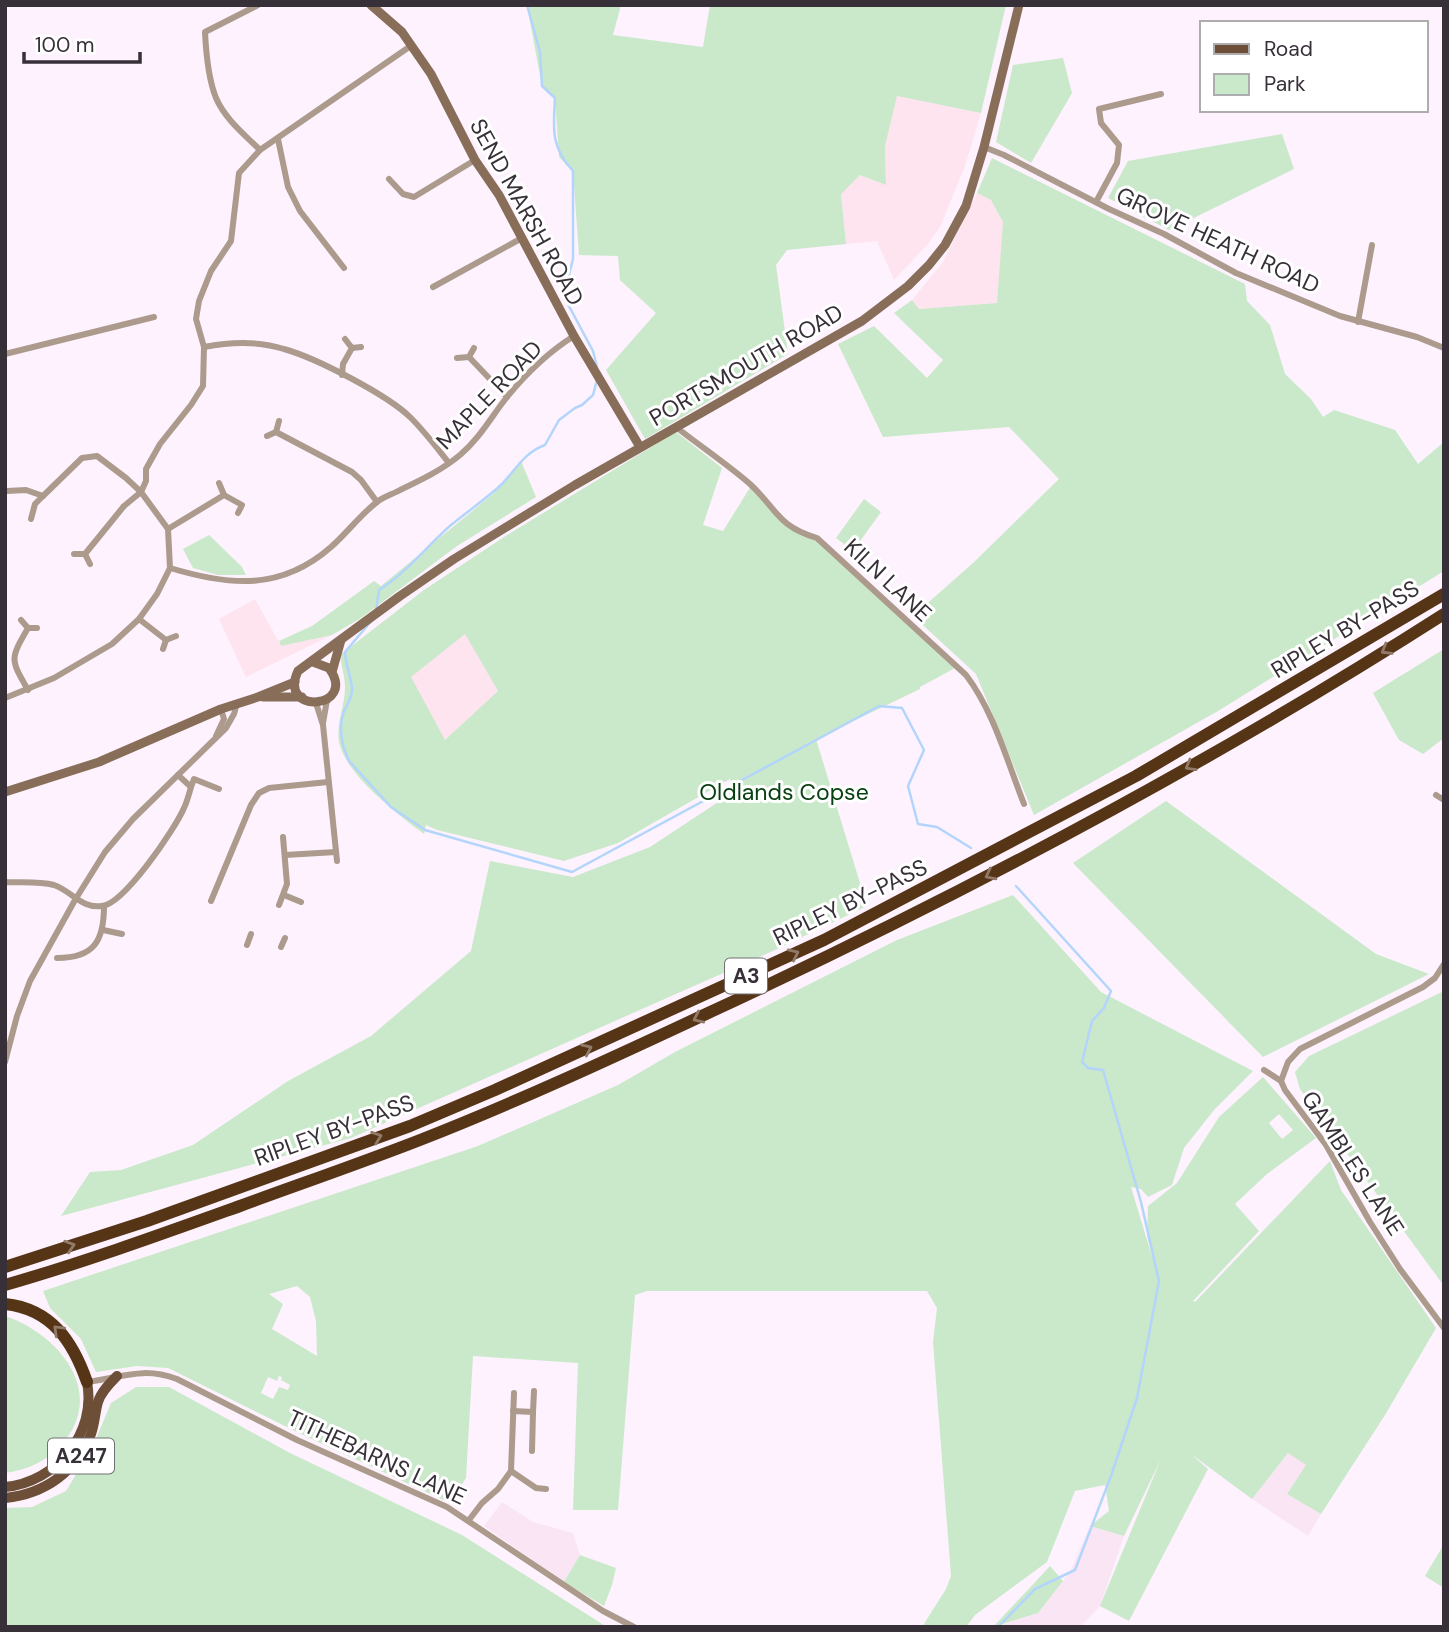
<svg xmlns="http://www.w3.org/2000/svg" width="1449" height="1632" font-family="'DM Sans',sans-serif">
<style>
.commercial{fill:#fde4ef}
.industrial{fill:#fae5f4}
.green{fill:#cae8ca;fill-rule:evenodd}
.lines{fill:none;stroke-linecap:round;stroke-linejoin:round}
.stream{stroke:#b3d5fc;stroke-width:2.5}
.street{stroke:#ac9a8c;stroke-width:6}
.secondary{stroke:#886e59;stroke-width:9}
.primary{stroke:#6d4e36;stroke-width:10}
.highway{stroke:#563416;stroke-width:12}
.oneway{stroke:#917b68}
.labels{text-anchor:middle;stroke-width:6;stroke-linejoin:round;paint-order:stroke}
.shield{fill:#fff;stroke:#736e74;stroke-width:2}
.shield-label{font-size:21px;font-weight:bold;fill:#373038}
.street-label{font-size:23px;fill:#373038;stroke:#fff}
.park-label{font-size:23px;fill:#084111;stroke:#fff}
</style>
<rect width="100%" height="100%" fill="#fdf2fe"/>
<!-- commercial -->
<g class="commercial">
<path d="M897 96 981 113 965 166 940 227 927 245 894 280 877 241 846 244 841 193 860 175 886 185 885 146Z"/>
<path d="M977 193 991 200 1004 224 997 303 919 309 912 300 943 262Z"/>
<path d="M255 599 281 646 332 635 246 677 219 619Z"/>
<path d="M465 633 498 691 444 741 410 677Z"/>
</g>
<!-- industrial -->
<g class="industrial">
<path d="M1288 1453 1307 1465 1287 1494 1321 1514 1308 1536 1252 1499Z"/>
<path d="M502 1502 533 1522 573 1533 580 1555 564 1582 484 1526Z"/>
<path d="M1090 1526 1124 1536 1100 1606 1080 1627H996L1038 1613 1070 1572Z"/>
</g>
<!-- green -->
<g class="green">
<path d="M527 5H621L613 35 703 47 710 5H1006L981 113 897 96 885 146 886 185 860 175 841 194 846 244 787 250 776 265 788 354 645 439 606 370 656 313 620 280 618 256 579 255 573 171 559 157 555 98 542 86Z"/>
<path d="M1063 58 1072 93 1031 163 996 142 1013 65Z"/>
<path d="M1282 134 1294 169 1169 230 1108 198 1128 161Z"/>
<path d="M992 158 1245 284 1247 301 1270 325 1285 374 1311 399 1323 417 1334 410 1395 430 1418 464 1444 442V571L1218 711 1034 815 976 674 913 616 973 563 1059 479 1009 427 883 437 838 344 874 326 927 378 943 360 894 313 912 300 919 309 997 303 1003 222 991 200 977 193Z"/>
<path d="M676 432 722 468 703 525 723 531 751 486 774 514 816 539 955 668 920 687V689L816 739 867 906 775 950 351 1138 61 1216 90 1172 121 1170 193 1145 288 1081 371 1036 471 951 490 861 573 877 650 847 735 791 730 779 618 843 564 861 437 830 426 825 424 834C397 814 346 775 339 742 336 723 345 706 345 687 345 677 341 665 340 655L424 590 507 535ZM465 634 498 691 445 740 411 677Z"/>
<path d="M521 461 536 497 457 546 361 618 332 635 281 646 279 641 312 626 374 581 381 586 493 494Z"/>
<path d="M864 499 881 512 853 551 836 538Z"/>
<path d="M209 535 242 567 246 575H218L193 568 183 549Z"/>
<path d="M1444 649V738L1423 754 1399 740 1373 693Z"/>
<path d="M1166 801 1376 954 1429 974 1263 1057 1073 863Z"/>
<path d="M1013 895 1101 992 1253 1071 1214 1110 1184 1148 1172 1185 1148 1197 1141 1189 1131 1187 1153 1260 1147 1236 1148 1206 1177 1183 1219 1117 1263 1077 1316 1138 1267 1174 1235 1204 1259 1231 1193 1301 1195 1302 1330 1161 1341 1190 1436 1328 1385 1415 1321 1514 1287 1494 1306 1465 1288 1453 1252 1499 1191 1454 1208 1469 1129 1621 1100 1606 1161 1459 1124 1536 1090 1526 1109 1511 1105 1485 1075 1491 1047 1562 975 1615 966 1627H922L946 1589 951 1576 933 1342 937 1308 927 1291H647L635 1295 618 1510H573L578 1363 473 1356 466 1478 450 1503 303 1435 168 1368 137 1366 96 1372 81 1339 50 1308 43 1291 478 1146 618 1085 675 1052 897 940ZM1279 1114 1293 1130 1282 1139 1269 1123ZM297 1286 310 1297 316 1321 317 1356 272 1329 283 1304 269 1294ZM279 1376 282 1377 281 1380 290 1385 288 1390 279 1387 273 1399 261 1393 268 1377 277 1381Z"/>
<path d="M1444 991V1286L1300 1089 1295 1072 1309 1056Z"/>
<path d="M5 1316C59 1334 107 1393 62 1444 47 1461 28 1470 5 1473Z"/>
<path d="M136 1387H169L290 1453 462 1535 607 1627H5V1508L32 1507 66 1491 93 1446 111 1403Z"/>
<path d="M1444 1544V1588L1425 1576Z"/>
<path d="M580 1555 616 1568 612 1585 604 1606 564 1582Z"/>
<path d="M1050 1566 1063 1581 1038 1613 993 1627Z"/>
</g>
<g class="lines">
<!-- stream -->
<g class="stream">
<path d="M527 5 540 52 542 86 555 98C553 129 551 148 573 171V259L567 283 562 293 593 351 597 367"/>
<path d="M376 610 379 590C406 573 427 546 451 525 468 511 486 499 502 484 516 469 525 452 545 445L559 420 575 408 582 405 593 395 597 380"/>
<path d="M373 619 345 652C345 665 352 677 352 690 352 698 347 705 344 711 338 727 342 746 349 761L391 807 425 830 572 872 879 706 902 708 924 750 908 786 918 824 937 827 971 848"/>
<path d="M998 1627 1035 1589 1075 1570 1111 1476 1137 1398 1159 1281 1141 1202 1103 1070 1088 1068 1082 1062 1092 1021 1104 1008 1111 991 1016 886"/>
</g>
<!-- street -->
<g class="street">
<path d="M258 5 205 32C206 53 208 78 216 98 225 119 245 135 260 150L412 45"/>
<path d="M278 139 288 187 300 211 344 268"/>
<path d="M984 147 1004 155 1109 209 1164 234 1236 273 1340 316 1417 337 1444 348"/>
<path d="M389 179 403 194 414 197 475 160"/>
<path d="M1096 202 1117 163 1119 145 1101 123 1099 109 1161 94"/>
<path d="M433 287 522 238"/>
<path d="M1358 322 1372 245"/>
<path d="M345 339 352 348 361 347"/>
<path d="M204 347C230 342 259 341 284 349 316 358 388 395 411 418 425 432 437 448 449 463"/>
<path d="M5 354 154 317"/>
<path d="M469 357 507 397"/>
<path d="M457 358 469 357 474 348"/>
<path d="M342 375 343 364 352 348"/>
<path d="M676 427C700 446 727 464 750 484 777 509 777 526 817 538L966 675C994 712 1007 761 1024 804"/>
<path d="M276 432 279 421"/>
<path d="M267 436 276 432 352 472 361 480 377 502"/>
<path d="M219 483 224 495 242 505 238 513"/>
<path d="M7 491 26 490 43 496 82 458 97 456 126 478 141 492 124 506 85 554"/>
<path d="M31 519 35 504 43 496"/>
<path d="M168 529 224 495"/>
<path d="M74 554H85L90 564"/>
<path d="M170 568C230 586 281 591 331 547 347 533 360 515 377 502 383 497 393 494 400 490 421 480 442 470 460 455 480 438 491 417 507 397 525 375 550 351 574 336"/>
<path d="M139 619 166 640"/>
<path d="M21 620 28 628H37"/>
<path d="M28 628C10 659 10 659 28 690"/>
<path d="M163 649 166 640 176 636"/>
<path d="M5 698 54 678 112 644 139 619 157 594 170 568 168 529 141 492 146 481V469L160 444 191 405 203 386 204 347 196 319 199 301 211 271 231 241 239 173 260 150"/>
<path d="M316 703 323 725 337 861"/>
<path d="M323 723 327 700"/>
<path d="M216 736 224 719 221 709"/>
<path d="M191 787 194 779 219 789"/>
<path d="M1436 795 1444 800"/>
<path d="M285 855 336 852"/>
<path d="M5 882C21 883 39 881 54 885 72 891 81 909 102 906 124 904 175 829 184 808 187 802 189 794 191 787L178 775"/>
<path d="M284 895 301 902"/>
<path d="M211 901 251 805 259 793 269 788 328 782"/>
<path d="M279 905 287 884 283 837"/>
<path d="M103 930 122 934"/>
<path d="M247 945 251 934"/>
<path d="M281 947 285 938"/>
<path d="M57 958C94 958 104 941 104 906"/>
<path d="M1444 964 1435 978 1423 987 1300 1049 1288 1062 1281 1081 1285 1090 1326 1145 1370 1222 1400 1269 1444 1328"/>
<path d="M5 1062 17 1016 30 981 75 900 105 852 133 819 226 728 234 714 237 703"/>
<path d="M1264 1070 1281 1081"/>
<path d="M87 1382C121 1378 142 1366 177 1379L297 1440 447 1507 603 1611 634 1627"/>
<path d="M513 1411 533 1412 532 1451"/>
<path d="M533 1412 534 1391"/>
<path d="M511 1471 536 1488 546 1489"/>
<path d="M469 1520 482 1503 498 1489 511 1471 514 1393"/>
</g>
<!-- secondary -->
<g class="secondary">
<path d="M371 5 402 32 431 74 475 160 499 195 574 336 640 447"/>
<path d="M313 662 329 668C359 709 277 716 298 671L400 596 454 559 575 485 862 321 908 286 929 265 945 245 966 206 984 147 1019 5"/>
<path d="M332 672 341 640"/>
<path d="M263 697H302"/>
<path d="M5 792 99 762 221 709 258 697 295 682"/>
</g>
<!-- primary -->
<g class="primary">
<path d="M5 1487C56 1482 97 1434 87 1382"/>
<path d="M5 1498C45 1494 77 1471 91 1434 95 1423 95 1412 98 1402 101 1392 110 1383 117 1376"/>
</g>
<!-- highway -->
<g class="highway">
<path d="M5 1267 147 1221 410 1126 495 1090 824 940 1136 776 1444 594"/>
<path d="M5 1285C85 1262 162 1234 240 1206 300 1184 361 1163 420 1140 517 1102 612 1058 706 1014 960 896 1208 765 1444 614"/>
<path d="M5 1304C52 1309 73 1342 87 1382"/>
</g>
</g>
<!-- one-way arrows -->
<defs><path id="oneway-chevron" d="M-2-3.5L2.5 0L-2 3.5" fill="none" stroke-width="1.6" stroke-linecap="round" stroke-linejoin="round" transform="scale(1.75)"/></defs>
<g class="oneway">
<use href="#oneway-chevron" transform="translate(1386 650) rotate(149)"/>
<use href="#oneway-chevron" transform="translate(1190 766) rotate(150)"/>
<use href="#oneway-chevron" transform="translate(990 875) rotate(153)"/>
<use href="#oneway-chevron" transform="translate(794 954) rotate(-25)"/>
<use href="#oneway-chevron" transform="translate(698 1018) rotate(155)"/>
<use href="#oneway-chevron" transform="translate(587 1049) rotate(-24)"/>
<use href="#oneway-chevron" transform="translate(377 1137) rotate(-20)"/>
<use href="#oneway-chevron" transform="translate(70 1246) rotate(-18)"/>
<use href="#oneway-chevron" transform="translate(58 1330) rotate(-136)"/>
</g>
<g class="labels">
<!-- shield labels -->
<g class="shield">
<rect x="725" y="958.5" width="42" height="35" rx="5"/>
<rect x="48" y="1438.5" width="66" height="35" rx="5"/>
</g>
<g class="shield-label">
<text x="746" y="983">A3</text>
<text x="81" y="1463">A247</text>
</g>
<!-- street labels -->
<g class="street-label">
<text transform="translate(527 212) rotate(61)" y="8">SEND MARSH ROAD</text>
<text transform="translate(1218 240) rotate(25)" y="8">GROVE HEATH ROAD</text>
<text transform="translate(746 365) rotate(-30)" y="8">PORTSMOUTH ROAD</text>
<text transform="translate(489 395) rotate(-46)" y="8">MAPLE ROAD</text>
<text transform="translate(888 580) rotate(43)" y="8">KILN LANE</text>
<text transform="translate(1345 629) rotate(-31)" y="8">RIPLEY BY-PASS</text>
<text transform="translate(850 902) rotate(-26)" y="8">RIPLEY BY-PASS</text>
<text transform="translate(334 1130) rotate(-20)" y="8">RIPLEY BY-PASS</text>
<text transform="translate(1353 1163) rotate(57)" y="8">GAMBLES LANE</text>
<text transform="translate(377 1457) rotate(25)" y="8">TITHEBARNS LANE</text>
</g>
<!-- park labels -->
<g class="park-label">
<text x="784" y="800">Oldlands Copse</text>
</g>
</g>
<!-- border -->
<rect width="1449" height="1632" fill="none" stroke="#373038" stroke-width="14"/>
<!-- legend -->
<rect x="1200" y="21" width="228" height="91" fill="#ffffff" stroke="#afacaf" stroke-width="2"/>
<rect x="1214" y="44" width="35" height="10" fill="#6d4e36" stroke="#afacaf" stroke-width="2"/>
<text x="1264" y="56" font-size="21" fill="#373038">Road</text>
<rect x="1214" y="74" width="35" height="21" fill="#cae8ca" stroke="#afacaf" stroke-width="2"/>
<text x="1264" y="91" font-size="21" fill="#373038">Park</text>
<!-- scale -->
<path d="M24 52v10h116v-10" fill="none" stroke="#373038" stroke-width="3.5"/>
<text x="35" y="52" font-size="21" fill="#373038" stroke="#ffffff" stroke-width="5" paint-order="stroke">100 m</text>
</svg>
